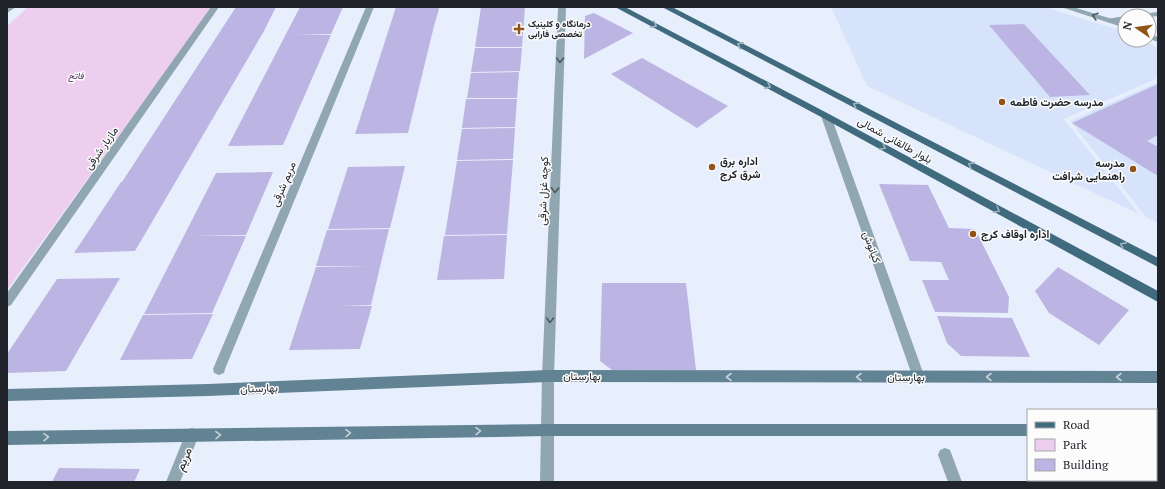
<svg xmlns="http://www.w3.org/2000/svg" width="1165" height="489" font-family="'PT Serif',Vazirmatn,serif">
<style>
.built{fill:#d6e3fa}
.green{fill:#eeceef}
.building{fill:#bcb4e2}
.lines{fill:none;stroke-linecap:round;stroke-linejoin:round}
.minor{fill:#90a6b1;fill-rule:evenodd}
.tertiary{fill:#90a6b1;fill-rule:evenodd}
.secondary{fill:#628393;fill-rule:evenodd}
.primary{fill:#406a7d;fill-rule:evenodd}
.oneway{stroke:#4d5961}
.oneway2{stroke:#9eb3bc}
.oneway3{stroke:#c6d2d7}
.poi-dot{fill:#915417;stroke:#fcfcfc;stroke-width:1.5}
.labels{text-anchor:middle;stroke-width:3;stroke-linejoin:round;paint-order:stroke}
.far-poi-label{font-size:9px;font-weight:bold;fill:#21252b;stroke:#fcfcfc;text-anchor:start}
.far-park-label{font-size:9px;font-style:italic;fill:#4c1f4f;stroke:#fcfcfc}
.poi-label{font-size:11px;font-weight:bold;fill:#21252b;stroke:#fcfcfc;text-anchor:start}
.street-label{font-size:11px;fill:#21252b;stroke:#fcfcfc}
.near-street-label{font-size:13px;fill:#21252b;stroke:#fcfcfc}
</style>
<rect width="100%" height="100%" fill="#e8effc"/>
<!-- built -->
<g class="built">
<path d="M831 7H1045L1116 29 1125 33V40H1141L1158 47V78L1064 119 1139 214 867 86Z"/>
<path d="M1158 82V223L1146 217 1070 121Z"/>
</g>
<!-- green -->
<path class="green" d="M28 7H212L7 290V26Z"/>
<!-- building -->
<g class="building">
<path d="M236 7H276L264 31 135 251 74 253 121 182H132H122Z"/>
<path d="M300 7H343L331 34 295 35H331L283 145 228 146Z"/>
<path d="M396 7H438L439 9 434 26H405H434L408 133 355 134Z"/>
<path d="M481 7H525L522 47H475Z"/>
<path d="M594 13 633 33 584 59 585 16Z"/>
<path d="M1024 24 1090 95 1050 97 989 25Z"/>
<path d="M475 48H522L520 71 471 72Z"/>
<path d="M642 58 728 106 697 128 611 74Z"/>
<path d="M519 72 517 98H467L471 73Z"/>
<path d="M1158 84V135L1147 141 1158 147V176L1072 123Z"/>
<path d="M466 99H517L515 127 462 128Z"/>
<path d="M515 128 513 159 457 160 462 129Z"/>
<path d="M513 160 507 234 445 235 457 161Z"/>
<path d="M405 166 390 228 328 229 348 167Z"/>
<path d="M273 172 246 235 192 236H246L212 313 144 314 216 173Z"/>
<path d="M879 184 928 185 949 228 975 229 1009 297 1008 313 935 312 922 280H949L941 262 910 261Z"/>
<path d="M389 229 371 305H340L372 306 360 349 289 350 316 267 371 266H316L327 230Z"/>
<path d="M507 235 504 279 437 280 444 236Z"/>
<path d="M1058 267 1129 310 1099 345 1049 313 1035 291Z"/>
<path d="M120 278 66 371 7 373V354L57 279Z"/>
<path d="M602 283H686L696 370H612L600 361Z"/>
<path d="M213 314 192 359 120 360 143 315Z"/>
<path d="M937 316 1012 318 1030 357 961 356 947 343Z"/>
<path d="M59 468 140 469 134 482H52Z"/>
</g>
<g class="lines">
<!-- minor -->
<g class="minor">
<path d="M211 7H219L11 305 7 307V293Z"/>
<path d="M366 7H374L225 369 224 373 219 375 214 373 213 369Z"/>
<path d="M1158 12V16L1149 17V16H1138L1142 14Z"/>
<path d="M1125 16V20L1110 23 1106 21 1107 19Z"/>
<path d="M826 113 831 116 925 378 924 382 919 384 914 382 913 378 821 116Z"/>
<path d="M192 428 197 430 199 435 180 482H166L187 430Z"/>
<path d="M945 448 950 450 962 482H948L938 455 940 450Z"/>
</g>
<!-- tertiary -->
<g class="tertiary">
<path d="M7 7H16L7 13Z"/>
<path d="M558 7H566L554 376V482H540L542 376Z"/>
<path d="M1061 7H1073L1125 23V28Z"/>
<path d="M1149 34 1158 37V42L1149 39Z"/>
</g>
<!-- secondary -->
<g class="secondary">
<path d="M548 370 1158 371V383L548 382 208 396 7 401V389L208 384Z"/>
<rect x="1156" y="422" width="2" height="12"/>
<path d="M548 424H1028V436H548L7 445V431Z"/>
</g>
<!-- primary -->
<g class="primary">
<path d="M615 7H625L829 114 1158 291V302L823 118Z"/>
<path d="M662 7H672L1158 258V267Z"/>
</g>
</g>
<!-- one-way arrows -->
<defs><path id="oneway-chevron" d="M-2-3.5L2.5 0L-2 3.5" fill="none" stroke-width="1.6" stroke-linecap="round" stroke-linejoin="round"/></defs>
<g class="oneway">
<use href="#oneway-chevron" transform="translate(1095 16) rotate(-163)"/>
<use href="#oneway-chevron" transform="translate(560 60) rotate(92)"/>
<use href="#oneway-chevron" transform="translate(555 190) rotate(92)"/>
<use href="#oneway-chevron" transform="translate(550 320) rotate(92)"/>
</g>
<g class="oneway2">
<use href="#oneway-chevron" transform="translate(654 25) rotate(28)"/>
<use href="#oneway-chevron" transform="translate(740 45) rotate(-153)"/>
<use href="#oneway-chevron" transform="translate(768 86) rotate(28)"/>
<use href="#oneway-chevron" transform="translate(856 105) rotate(-152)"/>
<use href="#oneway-chevron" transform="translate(883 147) rotate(29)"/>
<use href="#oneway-chevron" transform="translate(971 165) rotate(-152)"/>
<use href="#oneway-chevron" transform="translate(997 210) rotate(29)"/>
<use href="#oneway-chevron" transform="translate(1123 245) rotate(-152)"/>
</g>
<g class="oneway3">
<use href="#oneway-chevron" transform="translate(729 377) rotate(-180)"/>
<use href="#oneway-chevron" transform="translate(859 377) rotate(-180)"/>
<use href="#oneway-chevron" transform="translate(989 377) rotate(180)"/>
<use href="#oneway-chevron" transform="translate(1119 377) rotate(180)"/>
<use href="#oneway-chevron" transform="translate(478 431) rotate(-1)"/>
<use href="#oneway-chevron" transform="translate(348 433) rotate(-1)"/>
<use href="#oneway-chevron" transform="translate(218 435) rotate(-1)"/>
<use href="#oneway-chevron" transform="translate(46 437) rotate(-1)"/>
</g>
<!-- markers -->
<g class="poi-dot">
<path d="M517 23h4v4h4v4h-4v4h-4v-4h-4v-4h4z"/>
<circle cx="1002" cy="102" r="4"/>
<circle cx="712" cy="167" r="4"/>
<circle cx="1133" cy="169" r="4"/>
<circle cx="973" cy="234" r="4"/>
</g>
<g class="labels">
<!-- far-poi labels -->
<g class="far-poi-label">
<text x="528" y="27">درمانگاه و کلینیک<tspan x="528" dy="10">تخصصی فارابی</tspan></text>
</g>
<!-- far-park labels -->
<g class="far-park-label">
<text x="76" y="79">فاتح</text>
</g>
<!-- poi labels -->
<g class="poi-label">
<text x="1010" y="106">مدرسه حضرت فاطمه</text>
<text x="720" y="165">اداره برق<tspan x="720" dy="13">شرق کرج</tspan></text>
<text x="1125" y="167" text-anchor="end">مدرسه<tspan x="1125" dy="13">راهنمایی شرافت</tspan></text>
<text x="981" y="238">اداره اوقاف کرج</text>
</g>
<!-- street labels -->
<g class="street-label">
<text transform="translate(895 140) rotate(29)" y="4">بلوار طالقانی شمالی</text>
<text transform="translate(101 148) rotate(-55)" y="4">مازیار شرقی</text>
<text transform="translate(283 184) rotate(-67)" y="4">مریم شرقی</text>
<text transform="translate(543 191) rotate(-88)" y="4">کوچه غزل شرقی</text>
<text transform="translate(872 247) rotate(70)" y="4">کیانوش</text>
<text x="582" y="380">بهارستان</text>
<text x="906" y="381">بهارستان</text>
<text transform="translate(259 388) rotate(-2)" y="4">بهارستان</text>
</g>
<!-- near-street labels -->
<g class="near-street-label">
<text transform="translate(183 459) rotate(-68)" y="5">مریم</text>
</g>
</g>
<!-- border -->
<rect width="1165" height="489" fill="none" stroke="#21252b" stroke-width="16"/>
<!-- legend -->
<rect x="1027" y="409" width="130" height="72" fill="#fcfcfc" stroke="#a4a6a8"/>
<rect x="1035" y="422" width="20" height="6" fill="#406a7d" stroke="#a4a6a8"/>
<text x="1063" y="429" font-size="12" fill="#21252b">Road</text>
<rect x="1035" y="439" width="20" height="12" fill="#eeceef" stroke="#a4a6a8"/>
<text x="1063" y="449" font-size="12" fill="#21252b">Park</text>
<rect x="1035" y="459" width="20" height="12" fill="#bcb4e2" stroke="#a4a6a8"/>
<text x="1063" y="469" font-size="12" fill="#21252b">Building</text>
<!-- north arrow -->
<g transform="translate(1137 28) rotate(283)"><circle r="19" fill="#fcfcfc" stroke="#a4a6a8"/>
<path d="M0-3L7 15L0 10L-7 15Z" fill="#915417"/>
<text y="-6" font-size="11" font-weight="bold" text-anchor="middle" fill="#21252b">N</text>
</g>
</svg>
